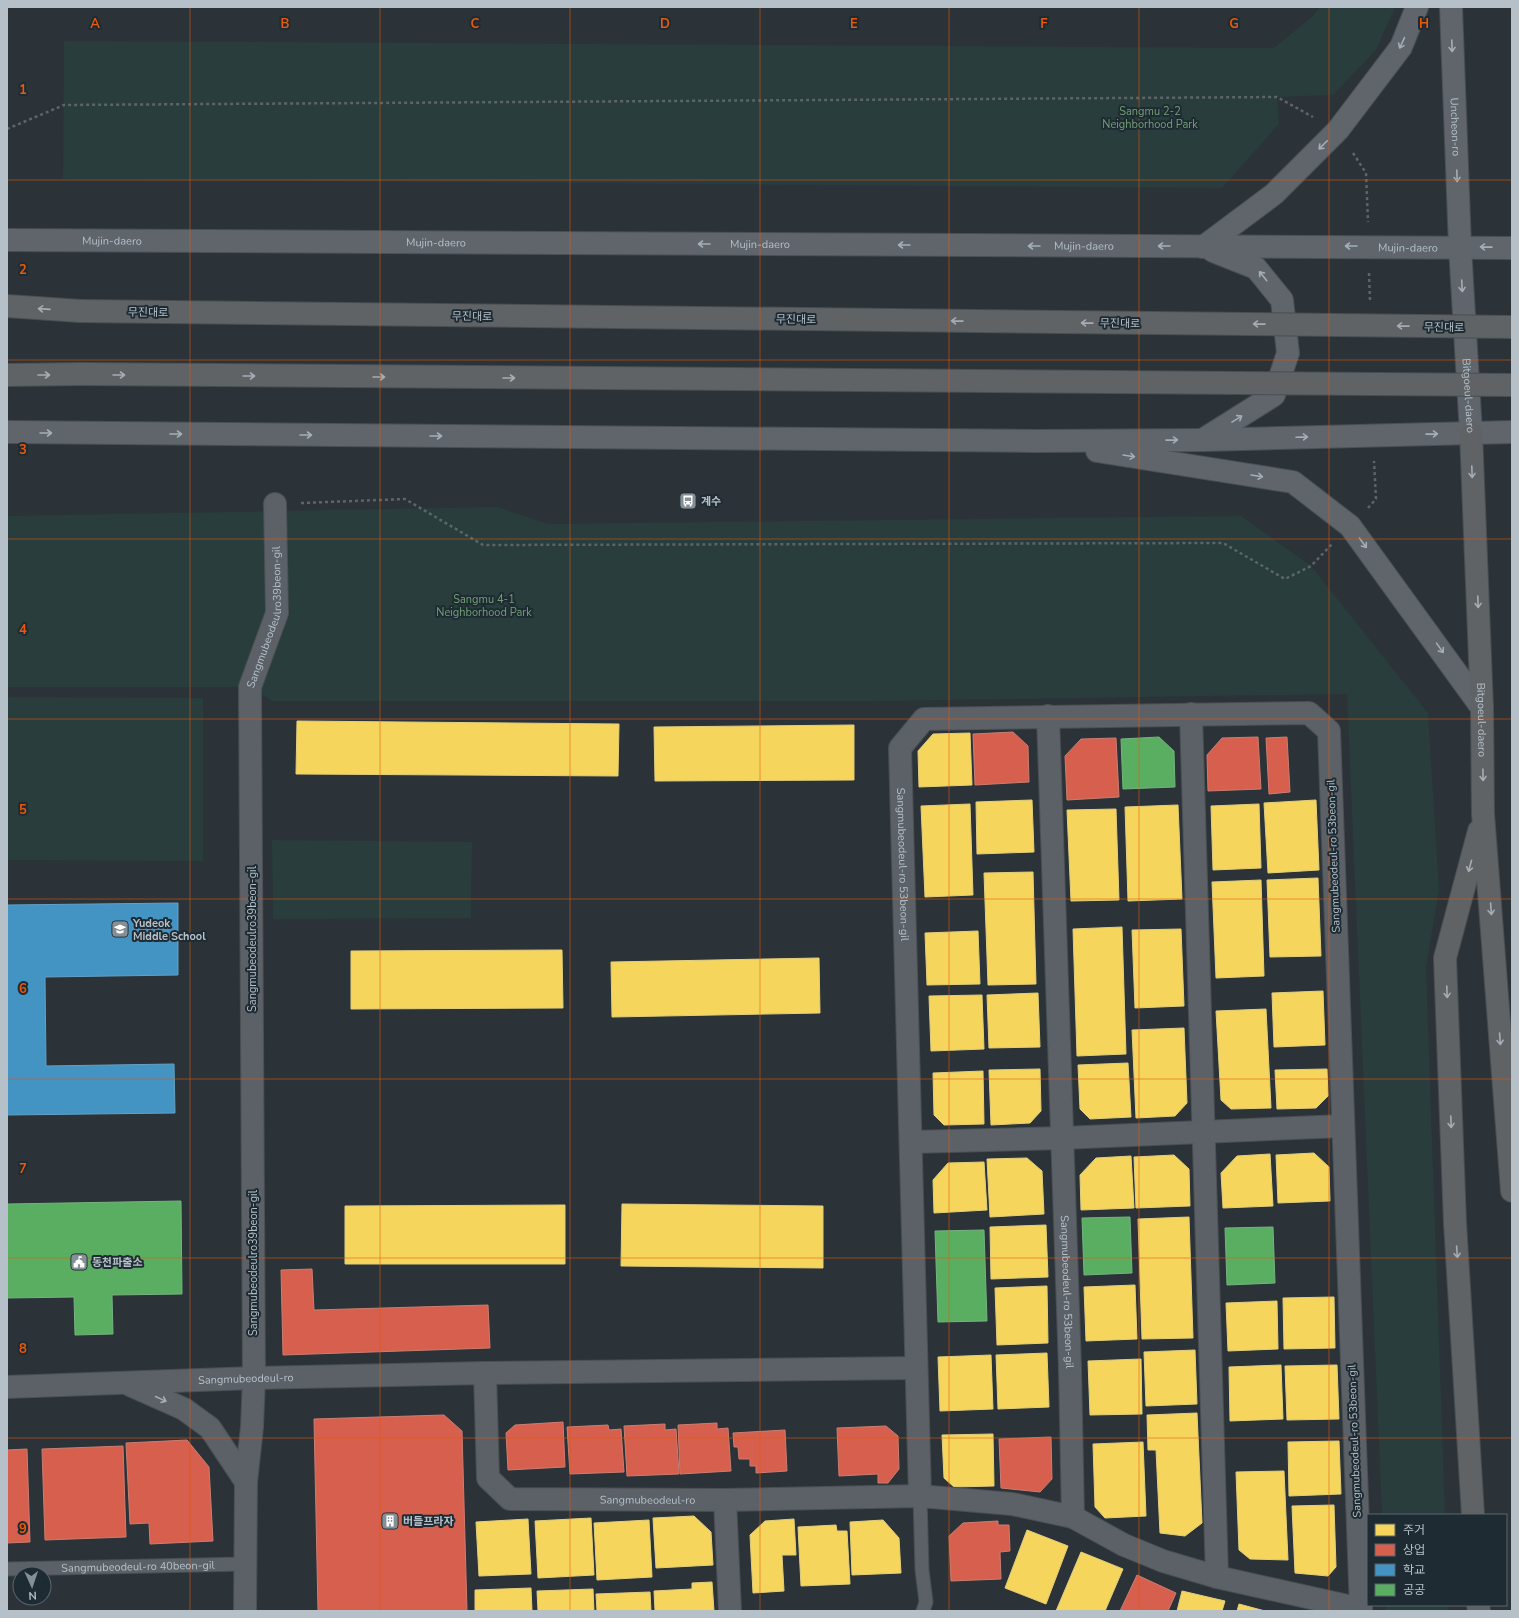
<svg xmlns="http://www.w3.org/2000/svg" width="1519" height="1618" font-family="'Nunito Sans','Noto Sans KR',sans-serif">
<style>
.green{fill:#283d3c}
.homes{fill:#f6d55c;stroke:#e2cf7d}
.shops{fill:#d6604d;stroke:#cc7d72}
.schools{fill:#4393c3;stroke:#65a0c5}
.public{fill:#5aae61;stroke:#75b380}
.lines{fill:none;stroke-linecap:round;stroke-linejoin:round}
.lane-casing{stroke:#494f53;stroke-width:15}
.street-casing{stroke:#494f53;stroke-width:24}
.secondary-casing{stroke:#494f53;stroke-width:24}
.highway-casing{stroke:#484f53;stroke-width:24}
.path{stroke:#5d6569;stroke-width:2.5;stroke-dasharray:3 3;stroke-linecap:butt}
.lane{stroke:#5b6166;stroke-width:13}
.street{stroke:#5b6166;stroke-width:22}
.secondary{stroke:#5f656b;stroke-width:22}
.highway{stroke:#606366;stroke-width:22}
.highway-bridge-casing{stroke:#484f53;stroke-width:24;stroke-linecap:butt}
.highway-bridge{stroke:#606366;stroke-width:22}
.oneway{stroke:#a4aeb6}
.oneway2{stroke:#a4adb5}
.oneway3{stroke:#a3adb5}
.grid{fill:none;stroke:#e8590c;stroke-width:1;stroke-opacity:0.55}
.labels{text-anchor:middle;stroke-width:4;stroke-linejoin:round;paint-order:stroke}
.park-label{font-size:11px;fill:#739f75;stroke:#1e2b33}
.street-label{font-size:11px;fill:#b5c0c9;stroke:#1e2b33}
.poi-label{font-size:11px;font-weight:bold;fill:#b5c0c9;stroke:#1e2b33;text-anchor:start}
.grid-label{font-size:13px;text-anchor:middle;font-weight:bold;fill:#e8590c;stroke:#1e2b33;stroke-width:4;stroke-linejoin:round;paint-order:stroke}
</style>
<rect width="100%" height="100%" fill="#2b3338"/>
<!-- green -->
<g class="green">
<path d="M1320 7H1395L1376 50 1333 95 1277 97 1279 124 1222 188 63 179 64 41 1274 48 1313 16Z"/>
<path d="M497 507 548 524 1241 516 1311 566 1428 713 1439 890 1426 967 1445 1515H1382L1347 694 877 701H272L250 687H7V516Z"/>
<path d="M7 697 203 698V861L7 860Z"/>
<path d="M272 840 472 842 471 918 273 919Z"/>
<path d="M1385 1605H1448V1611H1386Z"/>
</g>
<!-- homes -->
<g class="homes">
<path d="M297 721 619 724 618 776 296 774Z"/>
<path d="M854 725V780L655 781 654 727Z"/>
<path d="M970 733 972 785 919 787 918 751 933 734Z"/>
<path d="M1032 800 1034 852 977 854 976 802Z"/>
<path d="M1316 800 1319 870 1268 873 1264 803Z"/>
<path d="M970 804 973 895 925 897 921 806Z"/>
<path d="M1259 804 1261 868 1213 870 1211 806Z"/>
<path d="M1178 805 1182 899 1128 901 1125 807Z"/>
<path d="M1116 809 1119 900 1071 901 1067 810Z"/>
<path d="M1033 872 1036 984 988 985 984 873Z"/>
<path d="M1318 878 1321 956 1270 957 1267 880Z"/>
<path d="M1261 880 1264 976 1216 978 1212 882Z"/>
<path d="M1122 927 1126 1054 1077 1056 1073 929Z"/>
<path d="M1181 929 1184 1006 1135 1008 1132 930Z"/>
<path d="M978 931 980 984 927 985 925 933Z"/>
<path d="M562 950 563 1008 351 1009V951Z"/>
<path d="M819 958 820 1013 612 1017 611 962Z"/>
<path d="M1323 991 1325 1045 1274 1047 1272 993Z"/>
<path d="M1038 993 1040 1047 989 1048 987 995Z"/>
<path d="M982 995 984 1049 931 1051 929 996Z"/>
<path d="M1266 1009 1271 1108 1231 1109 1221 1100 1216 1011Z"/>
<path d="M1184 1028 1187 1103 1175 1116 1136 1118 1132 1030Z"/>
<path d="M1128 1063 1131 1117 1090 1119 1080 1109 1078 1065Z"/>
<path d="M1040 1069 1041 1111 1030 1123 991 1125 989 1070Z"/>
<path d="M1327 1069 1328 1096 1316 1108 1277 1109 1275 1070Z"/>
<path d="M983 1071 984 1124 944 1125 934 1115 933 1073Z"/>
<path d="M1314 1153 1329 1167 1330 1201 1278 1203 1276 1155Z"/>
<path d="M1270 1154 1273 1206 1223 1208 1221 1173 1237 1156Z"/>
<path d="M1174 1155 1189 1169 1190 1206 1136 1208 1134 1157Z"/>
<path d="M1131 1156 1134 1208 1081 1210 1080 1175 1096 1158Z"/>
<path d="M1027 1158 1042 1171 1044 1214 990 1217 987 1159Z"/>
<path d="M984 1162 987 1210 934 1213 933 1180 948 1163Z"/>
<path d="M622 1204 823 1206V1268L621 1266Z"/>
<path d="M565 1205V1264H345V1206Z"/>
<path d="M1189 1217 1193 1338 1142 1339 1138 1219Z"/>
<path d="M1046 1225 1048 1277 991 1279 990 1227Z"/>
<path d="M1135 1285 1137 1339 1086 1341 1084 1287Z"/>
<path d="M1047 1286 1048 1343 997 1345 995 1288Z"/>
<path d="M1334 1297 1335 1348 1284 1349 1283 1298Z"/>
<path d="M1277 1301 1278 1349 1228 1351 1226 1303Z"/>
<path d="M1195 1350 1197 1404 1146 1406 1144 1352Z"/>
<path d="M1047 1353 1049 1407 998 1409 996 1355Z"/>
<path d="M991 1355 993 1409 940 1411 938 1357Z"/>
<path d="M1141 1359 1142 1414 1090 1415 1088 1361Z"/>
<path d="M1281 1365 1283 1419 1230 1421 1229 1367Z"/>
<path d="M1337 1365 1339 1419 1287 1420 1285 1366Z"/>
<path d="M1197 1413 1202 1523 1185 1536 1160 1533 1156 1450H1148L1147 1415Z"/>
<path d="M993 1434 994 1486 954 1487 944 1478 942 1435Z"/>
<path d="M1339 1441 1341 1494 1289 1496 1288 1442Z"/>
<path d="M1143 1442 1146 1516 1105 1518 1095 1507 1093 1444Z"/>
<path d="M1284 1471 1288 1560 1250 1559 1239 1550 1236 1472Z"/>
<path d="M1334 1505 1336 1567 1328 1576 1295 1573 1292 1506Z"/>
<path d="M694 1516 711 1532 713 1565 656 1568 653 1518Z"/>
<path d="M591 1518 594 1575 538 1578 535 1521Z"/>
<path d="M528 1519 531 1574 479 1576 476 1522Z"/>
<path d="M794 1519 796 1555H782L784 1591 753 1593 750 1535 765 1521Z"/>
<path d="M649 1520 652 1577 597 1580 594 1523Z"/>
<path d="M883 1520 899 1538 901 1573 852 1575 850 1522Z"/>
<path d="M836 1525 837 1531H847L850 1584 801 1586 798 1527Z"/>
<path d="M1027 1530 1068 1546 1046 1604 1005 1588Z"/>
<path d="M1081 1552 1123 1569 1105 1611H1056Z"/>
<path d="M712 1582 714 1611H655L654 1591 692 1589V1583Z"/>
<path d="M531 1588 532 1611H475V1590Z"/>
<path d="M593 1589 594 1611H538L537 1591Z"/>
<path d="M1182 1591 1225 1601 1222 1611H1177Z"/>
<path d="M650 1592 651 1611H597L596 1594Z"/>
<path d="M1239 1604 1265 1611H1237Z"/>
</g>
<!-- shops -->
<g class="shops">
<path d="M1013 732 1028 746 1029 782 975 785 973 734Z"/>
<path d="M1258 737 1261 789 1208 791 1207 755 1222 738Z"/>
<path d="M1287 737 1290 792 1269 794 1266 738Z"/>
<path d="M1116 738 1119 797 1067 800 1065 756 1081 739Z"/>
<path d="M312 1269 314 1310 488 1305 490 1348 283 1355 281 1270Z"/>
<path d="M444 1415 462 1431 467 1611H318L314 1419Z"/>
<path d="M563 1422 565 1467 508 1470 506 1433 515 1425Z"/>
<path d="M717 1423V1429L728 1428 731 1471 680 1474 678 1425Z"/>
<path d="M665 1424V1430L676 1429 679 1474 627 1476 624 1426Z"/>
<path d="M608 1425 609 1430 621 1429 624 1472 570 1474 567 1427Z"/>
<path d="M886 1426 898 1436 899 1469 888 1483H878V1474L839 1476 837 1428Z"/>
<path d="M785 1430 787 1471 756 1473V1466H750V1459H739L738 1447H734L733 1433Z"/>
<path d="M1051 1437 1052 1479 1040 1492 1001 1488 999 1439Z"/>
<path d="M187 1440 209 1467 213 1541 150 1544 149 1523 130 1524 126 1443Z"/>
<path d="M123 1446 126 1537 45 1540 42 1449Z"/>
<path d="M27 1449 30 1542 7 1543V1450Z"/>
<path d="M998 1521V1525H1009L1010 1551 1000 1552 1001 1579 951 1581 949 1536 963 1523Z"/>
<path d="M1137 1575 1176 1593 1168 1611H1120Z"/>
</g>
<!-- schools -->
<path class="schools" d="M178 903V975L45 977 46 1066 174 1064 175 1113 7 1115V905Z"/>
<!-- public -->
<g class="public">
<path d="M1159 737 1174 751 1175 787 1123 789 1121 739Z"/>
<path d="M181 1201 182 1294 112 1295 113 1334 75 1335 74 1297 7 1298V1204Z"/>
<path d="M1130 1217 1132 1273 1084 1275 1082 1218Z"/>
<path d="M1273 1227 1275 1283 1227 1285 1225 1228Z"/>
<path d="M984 1230 987 1321 938 1322 935 1231Z"/>
</g>
<g class="lines">
<!-- lane casing -->
<g class="lane-casing">
<g id="lane">
<path d="M920 1496 922 1570 926 1602 923 1611"/>
<path id="s1" d="M7 1569 245 1564"/>
</g>
</g>
<!-- street casing -->
<g class="street-casing">
<g id="street">
<path d="M1191 714 1217 1577"/>
<path id="s2" d="M1048 716 1070 1369 1073 1517"/>
<path d="M911 1142 1062 1138 1342 1126"/>
<path id="s3" d="M485 1373 488 1478 510 1499 725 1500 920 1496 1012 1504 1073 1517 1124 1545 1163 1561 1217 1577 1361 1609 1329 731 1309 713 924 719 900 748 920 1496"/>
<path d="M130 1385 184 1409 210 1428 246 1482"/>
<path id="s4" d="M7 1387 254 1378 485 1373 916 1368"/>
<path d="M725 1500 730 1611"/>
<path id="s5" d="M245 1611 246 1482 252 1427 254 1378 250 687 277 613 275 504"/>
</g>
</g>
<!-- secondary casing -->
<g class="secondary-casing">
<g id="secondary">
<path id="s6" d="M1451 7 1460 247 1471 433"/>
<path id="s7" d="M7 240 1512 248"/>
<path d="M1203 247 1274 194 1338 130 1401 47 1417 7"/>
<path d="M7 432 1035 441 1204 440 1512 432"/>
<path d="M1204 439 1274 395 1288 353 1282 300 1256 268 1213 251"/>
<path d="M1097 451 1293 482 1350 526 1482 708"/>
</g>
</g>
<!-- highway casing -->
<g class="highway-casing">
<g id="highway">
<path d="M7 306 80 311"/>
<path d="M7 375 80 374"/>
<path id="s8" d="M1471 433 1482 708 1483 814 1512 1191"/>
<path d="M1473 1515 1455 1223 1445 958 1479 831"/>
<path d="M1478 1605 1479 1611"/>
</g>
</g>
<!-- path -->
<g class="path">
<path d="M7 129 64 105 1277 97 1313 117"/>
<path d="M1353 153 1366 173 1368 222"/>
<path d="M1369 273 1370 300"/>
<path d="M301 503 405 499 483 545 1223 543 1285 579 1311 566 1332 544"/>
<path d="M1368 508 1376 499 1374 461"/>
</g>
<!-- lane -->
<use href="#lane" class="lane"/>
<!-- street -->
<use href="#street" class="street"/>
<!-- secondary -->
<use href="#secondary" class="secondary"/>
<!-- highway -->
<use href="#highway" class="highway"/>
<!-- highway-bridge casing -->
<g class="highway-bridge-casing">
<g id="highway-bridge">
<path d="M80 311 1512 327"/>
<path d="M80 374 1512 385"/>
</g>
</g>
<!-- highway-bridge -->
<use href="#highway-bridge" class="highway-bridge"/>
</g>
<!-- one-way arrows -->
<defs><path id="oneway-shaft" d="M-6 0H5M1.5-3L5.5 0L1.5 3" fill="none" stroke-width="1.6" stroke-linecap="round" stroke-linejoin="round"/></defs>
<g class="oneway">
<use href="#oneway-shaft" transform="translate(1402 43) rotate(115)"/>
<use href="#oneway-shaft" transform="translate(1452 46) rotate(88)"/>
<use href="#oneway-shaft" transform="translate(1323 145) rotate(135)"/>
<use href="#oneway-shaft" transform="translate(1457 176) rotate(88)"/>
<use href="#oneway-shaft" transform="translate(704 244) rotate(-180)"/>
<use href="#oneway-shaft" transform="translate(904 245) rotate(-180)"/>
<use href="#oneway-shaft" transform="translate(1034 246) rotate(-180)"/>
<use href="#oneway-shaft" transform="translate(1164 246) rotate(-180)"/>
<use href="#oneway-shaft" transform="translate(1351 246) rotate(180)"/>
<use href="#oneway-shaft" transform="translate(1486 247) rotate(-179)"/>
<use href="#oneway-shaft" transform="translate(1263 276) rotate(-129)"/>
<use href="#oneway-shaft" transform="translate(1462 286) rotate(87)"/>
<use href="#oneway-shaft" transform="translate(1237 419) rotate(-32)"/>
<use href="#oneway-shaft" transform="translate(46 433)"/>
<use href="#oneway-shaft" transform="translate(176 434)"/>
<use href="#oneway-shaft" transform="translate(1432 434) rotate(-1)"/>
<use href="#oneway-shaft" transform="translate(306 435)"/>
<use href="#oneway-shaft" transform="translate(436 436)"/>
<use href="#oneway-shaft" transform="translate(1302 437) rotate(-2)"/>
<use href="#oneway-shaft" transform="translate(1172 440) rotate(-1)"/>
<use href="#oneway-shaft" transform="translate(1129 456) rotate(9)"/>
<use href="#oneway-shaft" transform="translate(1257 476) rotate(9)"/>
<use href="#oneway-shaft" transform="translate(1363 543) rotate(54)"/>
<use href="#oneway-shaft" transform="translate(1440 648) rotate(55)"/>
</g>
<g class="oneway2">
<use href="#oneway-shaft" transform="translate(44 309) rotate(-176)"/>
<use href="#oneway-shaft" transform="translate(957 321) rotate(-179)"/>
<use href="#oneway-shaft" transform="translate(1087 323) rotate(-179)"/>
<use href="#oneway-shaft" transform="translate(1259 324) rotate(-179)"/>
<use href="#oneway-shaft" transform="translate(1403 326) rotate(-179)"/>
<use href="#oneway-shaft" transform="translate(44 375)"/>
<use href="#oneway-shaft" transform="translate(119 375)"/>
<use href="#oneway-shaft" transform="translate(249 376)"/>
<use href="#oneway-shaft" transform="translate(379 377)"/>
<use href="#oneway-shaft" transform="translate(509 378)"/>
<use href="#oneway-shaft" transform="translate(1472 472) rotate(88)"/>
<use href="#oneway-shaft" transform="translate(1478 602) rotate(88)"/>
<use href="#oneway-shaft" transform="translate(1483 775) rotate(89)"/>
<use href="#oneway-shaft" transform="translate(1470 866) rotate(105)"/>
<use href="#oneway-shaft" transform="translate(1491 909) rotate(86)"/>
<use href="#oneway-shaft" transform="translate(1447 992) rotate(88)"/>
<use href="#oneway-shaft" transform="translate(1500 1039) rotate(86)"/>
<use href="#oneway-shaft" transform="translate(1451 1122) rotate(88)"/>
<use href="#oneway-shaft" transform="translate(1457 1252) rotate(86)"/>
</g>
<use class="oneway3" href="#oneway-shaft" transform="translate(161 1399) rotate(25)"/>
<!-- grid -->
<path class="grid" d="M190 7V1611M380 7V1611M570 7V1611M760 7V1611M949 7V1611M1139 7V1611M1329 7V1611M7 180H1512M7 360H1512M7 539H1512M7 719H1512M7 899H1512M7 1079H1512M7 1258H1512M7 1438H1512"/>
<!-- icons -->
<defs>
<g id="bus-square" transform="scale(0.9)"><rect x="-9" y="-9" width="18" height="18" rx="4" fill="#858f96" stroke="#1e2b33"/><path d="M-5-6H5V4H4V6H2V4H-2V6H-4V4H-5ZM-3.5-4V0h7V-4ZM-3.5 1.2v1.5H-2V1.2ZM2 1.2v1.5H3.5V1.2Z" fill="#fff"/></g>
<g id="school-square" transform="scale(0.9)"><rect x="-9" y="-9" width="18" height="18" rx="4" fill="#858f96" stroke="#1e2b33"/><path d="M0-5L7-2L0 1L-7-2ZM-4 1L0 2.5L4 1V4Q0 6-4 4Z" fill="#fff"/></g>
<g id="civic-square" transform="scale(0.9)"><rect x="-9" y="-9" width="18" height="18" rx="4" fill="#858f96" stroke="#1e2b33"/><path d="M-.6-6.5H3V-4.5H.6V-3L4-1V1h2V6H-6V1h2V-1L-.6-3ZM-1.2 2.5V6h2.4V2.5Z" fill="#fff"/></g>
<g id="building-square" transform="scale(0.9)"><rect x="-9" y="-9" width="18" height="18" rx="4" fill="#858f96" stroke="#1e2b33"/><path d="M-4-6H4V6H1V3H-1V6H-4ZM-2.5-4.3h1.7v1.8h-1.7ZM.8-4.3h1.7v1.8H.8ZM-2.5-1h1.7V.8h-1.7ZM.8-1h1.7V.8H.8Z" fill="#fff"/></g>
</defs>
<g fill-rule="evenodd">
<use href="#bus-square" x="688" y="501"/>
<use href="#school-square" x="120" y="929"/>
<use href="#civic-square" x="79" y="1262"/>
<use href="#building-square" x="390" y="1521"/>
</g>
<g class="labels">
<!-- park labels -->
<g class="park-label">
<text x="1150" y="115">Sangmu 2-2<tspan x="1150" dy="13">Neighborhood Park</tspan></text>
<text x="484" y="603">Sangmu 4-1<tspan x="484" dy="13">Neighborhood Park</tspan></text>
</g>
<!-- street labels -->
<g class="street-label">
<text dy="4" stroke="none"><textPath href="#s6" startOffset="120">Uncheon-ro</textPath></text>
<text dy="4" stroke="none"><textPath href="#s7" startOffset="105">Mujin-daero</textPath></text>
<text dy="4" stroke="none"><textPath href="#s7" startOffset="429">Mujin-daero</textPath></text>
<text dy="4" stroke="none"><textPath href="#s7" startOffset="753">Mujin-daero</textPath></text>
<text dy="4" stroke="none"><textPath href="#s7" startOffset="1077">Mujin-daero</textPath></text>
<text dy="4" stroke="none"><textPath href="#s7" startOffset="1401">Mujin-daero</textPath></text>
<text transform="translate(148 312) rotate(1)" y="4">무진대로</text>
<text transform="translate(472 316) rotate(1)" y="4">무진대로</text>
<text transform="translate(796 319) rotate(1)" y="4">무진대로</text>
<text transform="translate(1120 323) rotate(1)" y="4">무진대로</text>
<text transform="translate(1444 327) rotate(1)" y="4">무진대로</text>
<text dy="4" stroke="none"><textPath href="#s6" startOffset="389">Bitgoeul-daero</textPath></text>
<text dy="4" stroke="none"><textPath href="#s5" startOffset="997">Sangmubeodeulro39beon-gil</textPath></text>
<text dy="4" stroke="none"><textPath href="#s8" startOffset="287">Bitgoeul-daero</textPath></text>
<text transform="translate(1333 856) rotate(-92)" y="4">Sangmubeodeul-ro 53beon-gil</text>
<text dy="4" stroke="none"><textPath href="#s3" startOffset="2449">Sangmubeodeul-ro 53beon-gil</textPath></text>
<text transform="translate(252 939) rotate(-90)" y="4">Sangmubeodeulro39beon-gil</text>
<text transform="translate(253 1263) rotate(-90)" y="4">Sangmubeodeulro39beon-gil</text>
<text dy="4" stroke="none"><textPath href="#s2" startOffset="576">Sangmubeodeul-ro 53beon-gil</textPath></text>
<text dy="4" stroke="none"><textPath href="#s4" startOffset="239">Sangmubeodeul-ro</textPath></text>
<text transform="translate(1354 1441) rotate(-92)" y="4">Sangmubeodeul-ro 53beon-gil</text>
<text dy="4" stroke="none"><textPath href="#s3" startOffset="273">Sangmubeodeul-ro</textPath></text>
<text dy="4" stroke="none"><textPath href="#s1" startOffset="131">Sangmubeodeul-ro 40beon-gil</textPath></text>
</g>
<!-- poi labels -->
<g class="poi-label">
<text x="701" y="505">계수</text>
<text x="133" y="927">Yudeok<tspan x="133" dy="13">Middle School</tspan></text>
<text x="92" y="1266">동천파출소</text>
<text x="403" y="1525">버들프라자</text>
</g>
</g>
<g class="grid-label">
<text x="95" y="28">A</text>
<text x="285" y="28">B</text>
<text x="475" y="28">C</text>
<text x="665" y="28">D</text>
<text x="854" y="28">E</text>
<text x="1044" y="28">F</text>
<text x="1234" y="28">G</text>
<text x="1424" y="28">H</text>
<text x="23" y="94">1</text>
<text x="23" y="274">2</text>
<text x="23" y="454">3</text>
<text x="23" y="634">4</text>
<text x="23" y="814">5</text>
<text x="23" y="993">6</text>
<text x="23" y="1173">7</text>
<text x="23" y="1353">8</text>
<text x="23" y="1533">9</text>
</g>
<!-- border -->
<rect width="1519" height="1618" fill="none" stroke="#b5c0c9" stroke-width="16"/>
<!-- legend -->
<rect x="1367" y="1514" width="140" height="92" fill="#1e2b33" stroke="#5a676f"/>
<rect x="1375" y="1524" width="20" height="12" fill="#f6d55c" stroke="#5a676f"/>
<text x="1403" y="1534" font-size="12" fill="#b5c0c9">주거</text>
<rect x="1375" y="1544" width="20" height="12" fill="#d6604d" stroke="#5a676f"/>
<text x="1403" y="1554" font-size="12" fill="#b5c0c9">상업</text>
<rect x="1375" y="1564" width="20" height="12" fill="#4393c3" stroke="#5a676f"/>
<text x="1403" y="1574" font-size="12" fill="#b5c0c9">학교</text>
<rect x="1375" y="1584" width="20" height="12" fill="#5aae61" stroke="#5a676f"/>
<text x="1403" y="1594" font-size="12" fill="#b5c0c9">공공</text>
<!-- north arrow -->
<g transform="translate(32 1586) rotate(177)"><circle r="19" fill="#1e2b33" stroke="#5a676f"/>
<path d="M0-3L7 15L0 10L-7 15Z" fill="#858f96"/>
<text y="-6" font-size="11" font-weight="bold" text-anchor="middle" fill="#b5c0c9">N</text>
</g>
</svg>
